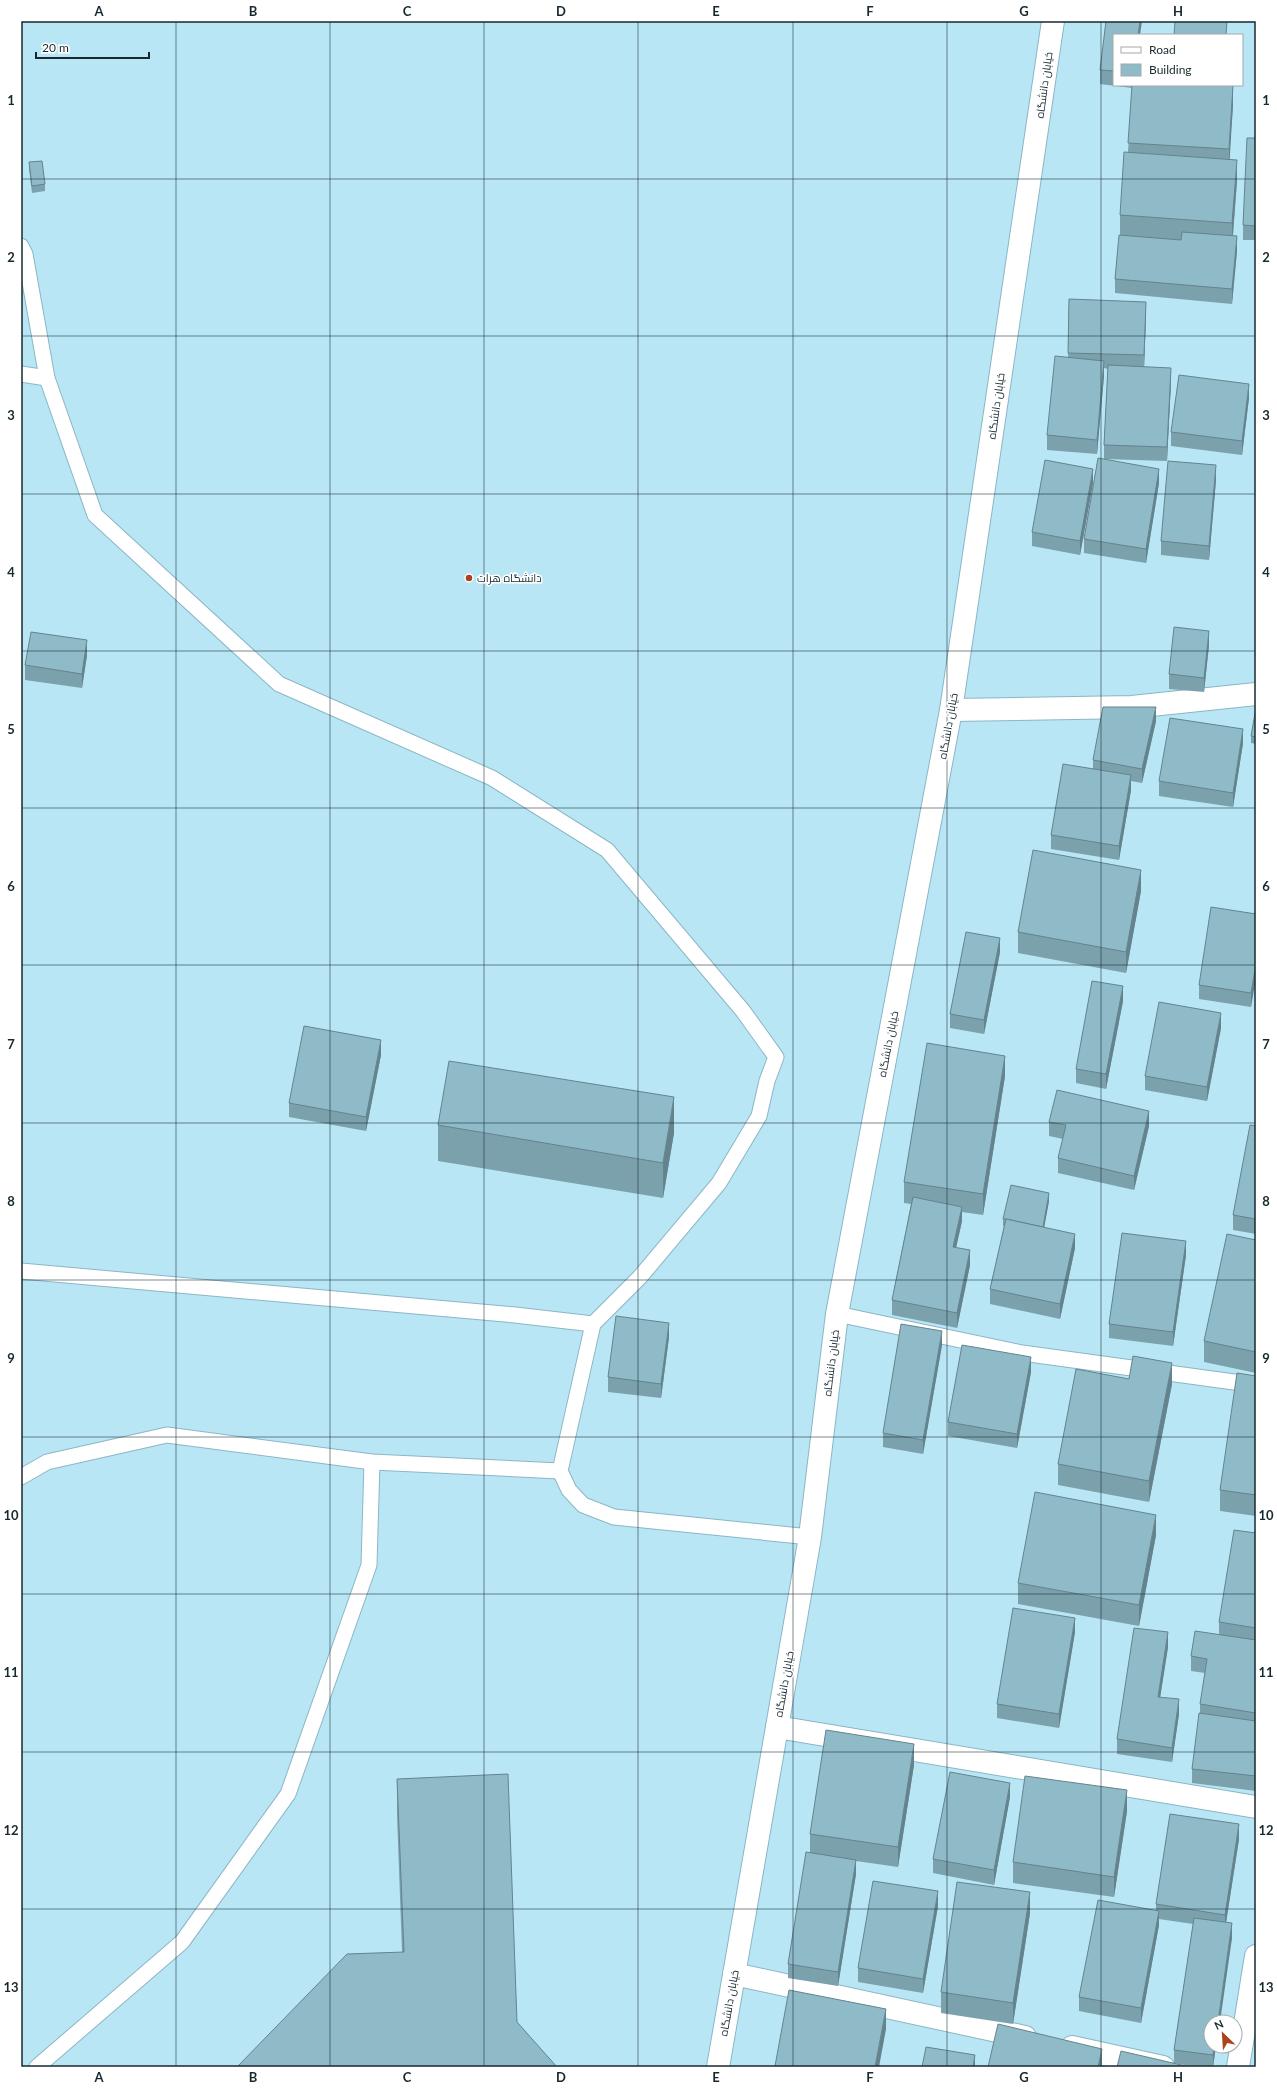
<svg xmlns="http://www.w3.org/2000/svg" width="1277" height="2088" font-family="Lato,Cairo,sans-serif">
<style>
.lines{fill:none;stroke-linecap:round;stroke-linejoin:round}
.lane-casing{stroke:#8bb6c5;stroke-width:17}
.street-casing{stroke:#8bb6c5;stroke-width:24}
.secondary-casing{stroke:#8bb6c5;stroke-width:24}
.lane{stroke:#fff;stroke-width:15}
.street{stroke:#fff;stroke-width:22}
.secondary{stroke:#fff;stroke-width:22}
.wall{fill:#7ba1ad}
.shaded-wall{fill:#64838d}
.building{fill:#8fbbc9;stroke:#64838d}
.grid{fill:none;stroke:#17292f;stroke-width:1;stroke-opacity:0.55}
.poi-dot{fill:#aa441b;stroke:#fff;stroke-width:1.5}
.labels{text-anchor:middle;stroke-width:3;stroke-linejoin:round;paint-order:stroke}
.street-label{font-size:11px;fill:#17292f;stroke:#fff}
.poi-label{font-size:11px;fill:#17292f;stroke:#fff;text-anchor:start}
.neatline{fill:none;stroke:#17292f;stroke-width:1.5}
.grid-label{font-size:13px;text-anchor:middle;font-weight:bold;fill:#17292f}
</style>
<rect width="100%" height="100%" fill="#b9e6f5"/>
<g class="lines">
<!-- lane casing -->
<g class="lane-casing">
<g id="lane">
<path d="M21 246 25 254 47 378 95 515 279 684 492 778 607 850 743 1011 776 1057 767 1081 759 1116 719 1183 640 1277 593 1324 560 1471 372 1462 167 1435 47 1462 21 1477"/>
<path d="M21 374 47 378"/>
<path d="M21 1271 515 1315 593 1324"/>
<path d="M837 1314 1022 1353 1256 1385"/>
<path d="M560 1471 569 1490 583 1505 614 1517 810 1537"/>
<path d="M37 2067 182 1942 288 1794 369 1565 372 1462"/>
</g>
</g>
<!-- street casing -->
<g class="street-casing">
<g id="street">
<path d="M951 710 1132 707 1256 694"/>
<path d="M777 1727 1256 1807"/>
<path d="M734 1974 1025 2037"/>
<path d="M1072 2047 1163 2067"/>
<path d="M1238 2067 1256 1956"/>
</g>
</g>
<!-- secondary casing -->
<g class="secondary-casing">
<path id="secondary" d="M718 2067 810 1537 837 1314 951 710 1053 21"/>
</g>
<!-- lane -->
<use href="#lane" class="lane"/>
<!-- street -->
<use href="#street" class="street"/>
<!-- secondary -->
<use href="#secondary" class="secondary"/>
</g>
<!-- wall -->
<g class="wall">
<path d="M1114 35V85H1233V105L1229 159 1237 181 1233 236 1237 251 1232 304 1115 293V279L1120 235V215L1128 152 1132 88 1100 84V70Z"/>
<path d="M1256 138V240H1243V225Z"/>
<path d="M29 162 45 184V191L32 193 29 169Z"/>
<path d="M1069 299 1146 316 1144 367 1171 382 1167 461 1104 459V445L1108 369 1104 368V376L1097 454 1047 450V435L1068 357Z"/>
<path d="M1249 398 1242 455 1171 446V432Z"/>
<path d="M1216 480 1209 560 1161 555V541Z"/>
<path d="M1093 483 1080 555 1032 546V532Z"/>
<path d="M1159 483 1146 563 1084 553V539Z"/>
<path d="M1209 645 1204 692 1169 689V674Z"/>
<path d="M87 655 82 688 25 680V665Z"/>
<path d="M1256 708V744L1251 743V736Z"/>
<path d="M1156 721 1142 783 1131 781V790L1119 860 1051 849V835L1093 769V760Z"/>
<path d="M1243 743 1233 807 1159 796V781Z"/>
<path d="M1141 891 1126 973 1018 953V932Z"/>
<path d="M1256 914 1251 1007 1199 999V985Z"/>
<path d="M1000 952 984 1034 950 1028V1014Z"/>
<path d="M1123 1001 1106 1089 1076 1083V1069Z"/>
<path d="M1221 1028 1207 1101 1145 1090V1076Z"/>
<path d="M381 1055 366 1131 289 1117V1103Z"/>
<path d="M1005 1076 983 1215 962 1212V1221L956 1248 970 1265 957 1328 892 1315V1300L911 1204 904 1203V1182Z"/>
<path d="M1049 1122 1149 1126 1134 1190 1058 1173V1158L1063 1139 1049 1136Z"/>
<path d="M438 1125 674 1133 663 1198 438 1161Z"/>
<path d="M1256 1126V1234L1233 1230V1215Z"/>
<path d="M1049 1201 1044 1227 1075 1248 1060 1319 990 1304V1289L1004 1226H1003V1219Z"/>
<path d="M1256 1240V1373L1204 1362V1341Z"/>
<path d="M1186 1255 1173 1346 1109 1338V1324Z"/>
<path d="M669 1337 661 1398 608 1392V1377Z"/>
<path d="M942 1345 923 1454 883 1447V1433Z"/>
<path d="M1031 1372 1017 1448 948 1436V1422Z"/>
<path d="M1256 1376V1516L1220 1511V1490Z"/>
<path d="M1129 1379 1172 1384 1149 1502 1058 1485V1464Z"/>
<path d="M1256 1533V1791L1192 1783V1769L1200 1713V1704L1205 1673 1191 1671V1656L1219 1635V1622Z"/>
<path d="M1156 1535 1139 1626 1018 1604V1583Z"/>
<path d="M1075 1632 1059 1728 997 1718V1704Z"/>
<path d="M1168 1647 1160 1697 1179 1714 1172 1762 1117 1754V1739Z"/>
<path d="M914 1765 898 1867 856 1861V1874L838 1986 788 1978V1964L810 1852V1834Z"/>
<path d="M397 1779 517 2022 402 1952 397 1815Z"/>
<path d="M1010 1797 994 1885 933 1873V1859Z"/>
<path d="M1127 1811 1114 1897 1013 1883V1862Z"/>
<path d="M1239 1839 1226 1923 1232 1938 1211 2046H1216L1213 2067H1196L1174 2063V2050L1193 1924 1159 1919V1925L1141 2023 1079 2011V1997L1156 1910V1904Z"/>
<path d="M938 1906 923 1993 858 1982V1968Z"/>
<path d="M1030 1913 1013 2024 941 2013V1992Z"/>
</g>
<!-- shaded-wall -->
<g class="shaded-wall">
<path d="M1140 21H1142L1140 35H1138Z"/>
<path d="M1233 85V105L1229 170V149Z"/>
<path d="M1237 160V181L1232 244V223Z"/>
<path d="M1237 236V251L1232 304V289Z"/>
<path d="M1146 302V316L1144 370V355Z"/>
<path d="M1104 361V376L1097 454V440Z"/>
<path d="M1171 368V382L1167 461V447Z"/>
<path d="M1249 384V398L1242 455V441Z"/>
<path d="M1216 465V480L1209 560V546Z"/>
<path d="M1093 469V483L1080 555V541Z"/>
<path d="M1159 469V483L1146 563V549Z"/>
<path d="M1209 631V645L1204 692V678Z"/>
<path d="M87 640V655L82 688V674Z"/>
<path d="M1156 707V721L1142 783V769Z"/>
<path d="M1243 729V743L1233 807V793Z"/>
<path d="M1131 775V790L1119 860V846Z"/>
<path d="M1141 870V891L1126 973V952Z"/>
<path d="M1000 938V952L984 1034V1020Z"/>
<path d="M1256 964V978L1251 1007V993Z"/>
<path d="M1123 986V1001L1106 1089V1074Z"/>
<path d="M1221 1013V1028L1207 1101V1087Z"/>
<path d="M381 1040V1055L366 1131V1117Z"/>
<path d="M1005 1056V1076L983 1215V1194Z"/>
<path d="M674 1097V1133L663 1198V1163Z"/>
<path d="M1149 1111V1126L1134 1190V1176Z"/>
<path d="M1049 1193V1201L1043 1234V1227Z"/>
<path d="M962 1207V1221L953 1261V1247Z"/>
<path d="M1075 1234V1248L1060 1319V1304Z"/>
<path d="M1186 1241V1255L1173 1346V1332Z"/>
<path d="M970 1250V1265L957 1328V1313Z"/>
<path d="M669 1323V1337L661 1398V1384Z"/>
<path d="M942 1331V1345L923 1454V1440Z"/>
<path d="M1031 1357V1372L1017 1448V1434Z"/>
<path d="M1172 1363V1384L1149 1502V1481Z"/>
<path d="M1156 1515V1535L1139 1626V1605Z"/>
<path d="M1075 1618V1632L1059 1728V1714Z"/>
<path d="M1168 1632V1647L1158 1711V1697Z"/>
<path d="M1179 1699V1714L1172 1762V1748Z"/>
<path d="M914 1744V1765L898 1867V1847Z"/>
<path d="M1010 1783V1797L994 1885V1870Z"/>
<path d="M1127 1790V1811L1114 1897V1877Z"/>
<path d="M1239 1824V1839L1225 1929V1915Z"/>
<path d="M856 1860V1874L838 1986V1972Z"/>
<path d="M938 1891V1906L923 1993V1979Z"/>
<path d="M1030 1892V1913L1013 2024V2003Z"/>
<path d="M1159 1911V1925L1141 2023V2008Z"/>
<path d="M1232 1923V1938L1220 2022H1218Z"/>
<path d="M886 2009V2029L879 2067H875Z"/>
<path d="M1214 2046H1216L1213 2067V2055Z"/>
<path d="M1102 2049V2067H1098Z"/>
<path d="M975 2055V2067H973Z"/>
</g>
<!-- building -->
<g class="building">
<path d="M1106 21H1140L1138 35H1114V71L1100 70Z"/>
<path d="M1175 21H1227L1226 35H1174Z"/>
<path d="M1132 85H1233L1229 149 1128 143Z"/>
<path d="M1247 138H1256V226L1243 225Z"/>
<path d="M1124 152 1237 160 1232 223 1120 215Z"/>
<path d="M42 161 45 184 32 186 29 162Z"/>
<path d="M1182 232 1237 236 1232 289 1115 279 1119 235 1181 240Z"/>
<path d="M1069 299 1146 302 1144 355 1068 353Z"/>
<path d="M1055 356 1104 361 1097 440 1047 435Z"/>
<path d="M1108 365 1171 368 1167 447 1104 445Z"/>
<path d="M1179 375 1249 384 1242 441 1171 432Z"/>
<path d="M1098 458 1159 469 1146 549 1084 539Z"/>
<path d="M1045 460 1093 469 1080 541 1032 532Z"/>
<path d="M1168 461 1216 465 1209 546 1161 541Z"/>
<path d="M1174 627 1209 631 1204 678 1169 674Z"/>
<path d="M31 632 87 640 82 674 25 665Z"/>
<path d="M1103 707H1156L1142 769 1093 760Z"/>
<path d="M1256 708V737L1251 736Z"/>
<path d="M1170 718 1243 729 1233 793 1159 781Z"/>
<path d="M1063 764 1131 775 1119 846 1051 835Z"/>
<path d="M1033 850 1141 870 1126 952 1018 932Z"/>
<path d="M1211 907 1256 914V964L1251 993 1199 985Z"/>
<path d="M966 932 1000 938 984 1020 950 1014Z"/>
<path d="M1092 981 1123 986 1106 1074 1076 1069Z"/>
<path d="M1159 1002 1221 1013 1207 1087 1145 1076Z"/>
<path d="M304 1026 381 1040 366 1117 289 1103Z"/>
<path d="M927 1043 1005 1056 983 1194 904 1182Z"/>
<path d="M449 1061 674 1097 663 1163 438 1125Z"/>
<path d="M1057 1090 1149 1111 1134 1176 1058 1158 1066 1125 1049 1122Z"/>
<path d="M1250 1125 1256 1126V1219L1233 1215Z"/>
<path d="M1011 1185 1049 1193 1043 1227 1006 1219H1003Z"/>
<path d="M913 1197 962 1207 953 1247 970 1250 957 1313 892 1300Z"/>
<path d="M1006 1219 1075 1234 1060 1304 990 1289Z"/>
<path d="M1122 1233 1186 1241 1173 1332 1109 1324Z"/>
<path d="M1227 1234 1256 1240V1352L1204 1341Z"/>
<path d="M616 1316 669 1323 661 1384 608 1377Z"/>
<path d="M901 1324 942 1331 923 1440 883 1433Z"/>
<path d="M962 1345 1031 1357 1017 1434 948 1422Z"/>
<path d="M1133 1356 1172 1363 1149 1481 1058 1464 1076 1369 1129 1379Z"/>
<path d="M1237 1373 1256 1376V1495L1220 1490Z"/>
<path d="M1035 1492 1156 1515 1139 1605 1018 1583Z"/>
<path d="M1234 1530 1256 1533V1628L1219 1622Z"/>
<path d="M1013 1608 1075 1618 1059 1714 997 1704Z"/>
<path d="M1134 1628 1168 1632 1158 1697 1179 1699 1172 1748 1117 1739Z"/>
<path d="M1195 1631 1256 1640V1713L1200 1704 1207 1659 1191 1656Z"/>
<path d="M1199 1713 1256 1721V1776L1192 1769Z"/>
<path d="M826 1730 914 1744 898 1847 810 1834Z"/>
<path d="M950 1772 1010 1783 994 1870 933 1859Z"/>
<path d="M508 1774 517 2022 557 2067H237L347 1954 404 1952 397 1779Z"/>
<path d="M1025 1776 1127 1790 1114 1877 1013 1862Z"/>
<path d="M1170 1814 1239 1824 1225 1915 1156 1904Z"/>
<path d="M806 1852 856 1860 838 1972 788 1964Z"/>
<path d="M873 1881 938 1891 923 1979 858 1968Z"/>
<path d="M957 1882 1030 1892 1013 2003 941 1992Z"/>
<path d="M1098 1900 1159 1911 1141 2008 1079 1997Z"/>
<path d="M1194 1918 1232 1923 1218 2022H1211V2046H1214L1213 2055 1174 2050Z"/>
<path d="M789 1990 886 2009 875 2067H780L775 2066Z"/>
<path d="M998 2024 1102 2049 1098 2067H988Z"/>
<path d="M926 2047 975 2055 973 2067H922Z"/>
<path d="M1121 2051 1190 2067H1117Z"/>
</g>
<!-- grid -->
<path class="grid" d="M176 21V2067M330 21V2067M484 21V2067M638 21V2067M793 21V2067M947 21V2067M1101 21V2067M21 179H1256M21 336H1256M21 494H1256M21 651H1256M21 808H1256M21 965H1256M21 1123H1256M21 1280H1256M21 1437H1256M21 1594H1256M21 1752H1256M21 1909H1256"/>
<!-- markers -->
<circle class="poi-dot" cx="469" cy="578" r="4"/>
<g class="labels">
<!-- street labels -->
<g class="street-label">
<text transform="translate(1044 85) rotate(-82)" y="4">خیابان دانشگاه</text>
<text transform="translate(996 406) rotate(-82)" y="4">خیابان دانشگاه</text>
<text transform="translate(948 726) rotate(-80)" y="4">خیابان دانشگاه</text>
<text transform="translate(888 1044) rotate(-79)" y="4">خیابان دانشگاه</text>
<text transform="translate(831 1363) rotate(-83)" y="4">خیابان دانشگاه</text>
<text transform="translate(784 1684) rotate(-80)" y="4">خیابان دانشگاه</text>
<text transform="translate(729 2003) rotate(-80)" y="4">خیابان دانشگاه</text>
</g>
<!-- poi labels -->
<g class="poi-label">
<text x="477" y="582">دانشگاه هرات</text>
</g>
</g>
<!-- border -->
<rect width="1277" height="2088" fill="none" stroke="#ffffff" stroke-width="44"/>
<!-- legend -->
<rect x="1113" y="34" width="130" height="52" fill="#ffffff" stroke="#a2a9ac"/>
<rect x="1121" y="47" width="20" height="6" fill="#ffffff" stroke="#a2a9ac"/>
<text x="1149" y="54" font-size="12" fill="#17292f">Road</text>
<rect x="1121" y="64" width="20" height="12" fill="#8fbbc9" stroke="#a2a9ac"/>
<text x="1149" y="74" font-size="12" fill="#17292f">Building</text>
<!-- north arrow -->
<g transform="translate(1223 2034) rotate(335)"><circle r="19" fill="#ffffff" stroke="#a2a9ac"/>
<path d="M0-3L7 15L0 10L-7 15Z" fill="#aa441b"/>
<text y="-6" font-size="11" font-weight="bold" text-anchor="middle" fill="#17292f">N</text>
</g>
<!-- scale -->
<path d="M36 52v6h113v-6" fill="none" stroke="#17292f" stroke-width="2"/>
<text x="42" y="52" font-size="12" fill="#17292f" stroke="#ffffff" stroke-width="3" paint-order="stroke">20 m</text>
<rect x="22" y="22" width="1233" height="2044" class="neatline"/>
<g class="grid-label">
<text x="99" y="16">A</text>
<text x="253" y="16">B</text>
<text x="407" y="16">C</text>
<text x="561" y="16">D</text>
<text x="716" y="16">E</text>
<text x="870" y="16">F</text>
<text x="1024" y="16">G</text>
<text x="1178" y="16">H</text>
<text x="11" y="105">1</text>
<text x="1266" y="105">1</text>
<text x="11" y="262">2</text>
<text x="1266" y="262">2</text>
<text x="11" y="420">3</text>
<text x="1266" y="420">3</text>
<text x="11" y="577">4</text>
<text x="1266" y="577">4</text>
<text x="11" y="734">5</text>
<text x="1266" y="734">5</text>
<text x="11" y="891">6</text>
<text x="1266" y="891">6</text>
<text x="11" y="1049">7</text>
<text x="1266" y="1049">7</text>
<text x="11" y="1206">8</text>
<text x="1266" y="1206">8</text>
<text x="11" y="1363">9</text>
<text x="1266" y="1363">9</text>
<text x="11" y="1520">10</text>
<text x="1266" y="1520">10</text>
<text x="11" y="1677">11</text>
<text x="1266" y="1677">11</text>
<text x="11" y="1835">12</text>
<text x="1266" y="1835">12</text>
<text x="11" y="1992">13</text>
<text x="1266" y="1992">13</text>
<text x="99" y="2082">A</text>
<text x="253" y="2082">B</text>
<text x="407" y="2082">C</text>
<text x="561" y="2082">D</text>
<text x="716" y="2082">E</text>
<text x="870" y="2082">F</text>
<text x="1024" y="2082">G</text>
<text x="1178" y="2082">H</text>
</g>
</svg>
